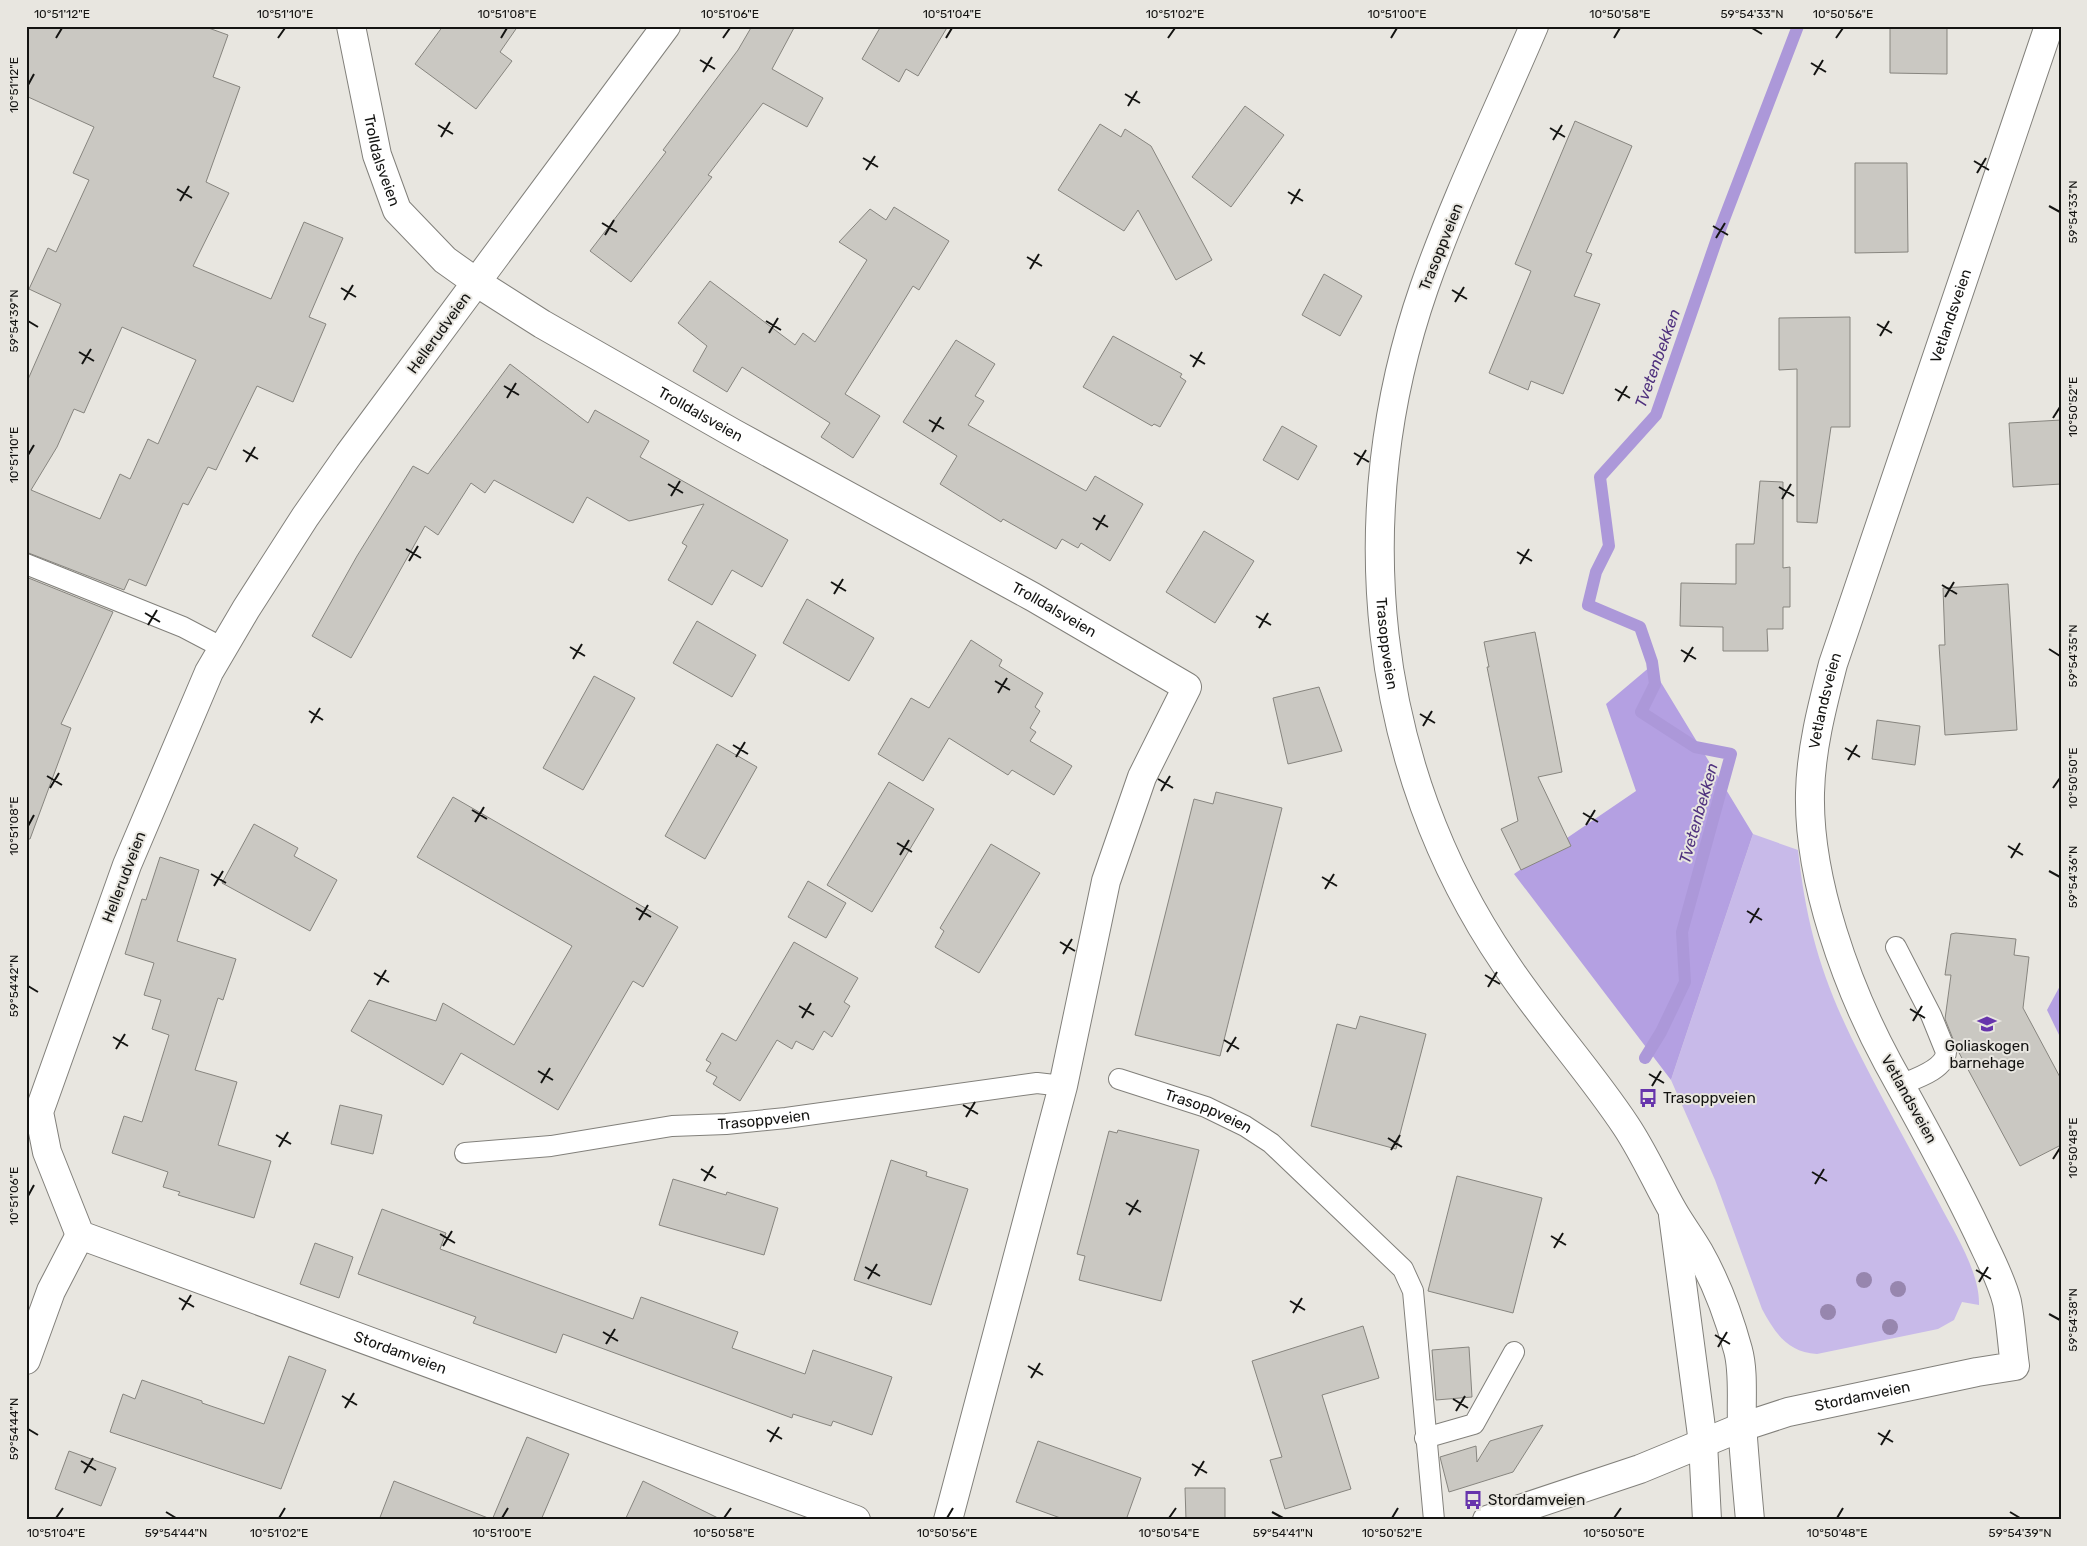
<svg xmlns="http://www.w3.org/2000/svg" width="2087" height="1546" font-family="Rubik,sans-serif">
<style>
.green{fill:#c8bae9}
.forest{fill:#b4a0e2}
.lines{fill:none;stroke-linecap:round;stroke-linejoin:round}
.stream{stroke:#ac98d9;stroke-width:12}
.building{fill:#cac8c2;stroke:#87857f;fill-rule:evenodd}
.service-casing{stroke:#82807b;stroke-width:22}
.minor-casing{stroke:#82807b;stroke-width:30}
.secondary-casing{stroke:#82807b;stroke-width:30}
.service{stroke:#fff;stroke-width:20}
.minor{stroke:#fff;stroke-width:28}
.secondary{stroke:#fff;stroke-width:28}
.tree{fill:#9786ae}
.ticks{fill:none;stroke:#141412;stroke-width:2}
.labels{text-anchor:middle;stroke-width:4;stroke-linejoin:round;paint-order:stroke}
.street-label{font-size:15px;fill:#141412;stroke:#e8e6e0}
.poi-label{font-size:15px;fill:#141412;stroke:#e8e6e0;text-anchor:start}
.water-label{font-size:16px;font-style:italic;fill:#4f317e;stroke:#e8e6e0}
.neatline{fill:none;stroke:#141412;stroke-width:2}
.ticks-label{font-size:12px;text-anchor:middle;fill:#141412}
</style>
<rect width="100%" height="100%" fill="#e8e6e0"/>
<!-- green -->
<path class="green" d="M1753 834 1798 850C1806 922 1820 973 1852 1039 1879 1094 1910 1148 1939 1203 1954 1232 1980 1272 1979 1305L1962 1302 1954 1320 1938 1329 1817 1354C1787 1352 1775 1333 1762 1309L1715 1180 1671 1080Z"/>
<!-- forest -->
<g class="forest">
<path d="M1651 666 1753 834 1671 1080 1514 874 1636 791 1606 704Z"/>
<path d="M2061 984V1039L2047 1010Z"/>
</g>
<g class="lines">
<!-- stream -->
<path class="stream" d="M1645 1058 1661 1032 1685 982 1682 932 1731 754 1695 747 1641 712 1655 684 1652 662 1640 627 1588 605 1596 572 1609 546 1600 477 1656 415 1721 227 1798 26"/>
</g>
<!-- building -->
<g class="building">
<path d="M26 26H203L228 35 213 77 240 87 206 182 229 193 193 266 271 299 304 222 343 238 309 317 326 324 293 402 257 386 216 470 208 467 188 505 183 503 146 586 129 579 124 590 26 552V384L61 304 29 289 48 248 56 252 89 180 73 173 94 127 26 96ZM122 327 196 360 158 444 148 439 130 479 120 474 100 519 31 490 57 447 74 409 84 413Z"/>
<path d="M443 26H518L500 52 512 61 476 109 415 64Z"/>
<path d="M752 26H795L772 69 823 98 807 127 763 103 708 175 712 177 631 282 590 251 666 152 663 150 738 50Z"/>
<path d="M881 26H948L918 76 906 69 899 82 862 59Z"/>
<path d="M1890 26H1947V74L1890 73Z"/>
<path d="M1245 106 1284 135 1231 207 1192 177Z"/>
<path d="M1575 121 1632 146 1586 252 1592 254 1574 296 1600 304 1563 394 1531 381 1528 390 1489 373 1531 271 1515 264Z"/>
<path d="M1100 124 1121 137 1125 129 1151 146 1212 260 1176 280 1138 210 1124 231 1058 190Z"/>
<path d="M1855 163H1907L1908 252 1855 253Z"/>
<path d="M894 207 949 241 919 290 913 286 845 394 880 416 853 458 821 437 830 423 742 367 727 392 693 371 707 346 678 323 710 281 795 345 803 333 815 342 867 260 839 242 870 209 886 220Z"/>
<path d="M1324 274 1362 296 1340 336 1302 315Z"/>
<path d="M1850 317V427H1831L1817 523 1797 522V369L1779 370V318Z"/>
<path d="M1113 336 1182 374 1180 377 1186 381 1160 427 1154 424 1152 426 1083 387Z"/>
<path d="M956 340 995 364 975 396 984 401 968 425 1086 491 1095 476 1143 504 1110 561 1081 543 1078 548 1062 539 1056 549 1003 519 1001 522 940 484 957 456 903 422Z"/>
<path d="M510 364 588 423 595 410 649 441 640 457 788 540 762 587 732 570 712 605 668 580 687 546 682 543 704 504 629 521 587 497 573 523 494 480 485 493 471 483 438 535 425 526 351 658 312 636 357 556 413 466 428 474Z"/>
<path d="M2061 420V484L2013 487 2009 423Z"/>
<path d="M1282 426 1317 446 1298 480 1263 460Z"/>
<path d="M1760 481 1783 482V568L1790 567V607H1783V629H1767L1768 651H1723V627L1680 626 1681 583 1736 584V544H1754Z"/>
<path d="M1204 531 1254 561 1215 623 1166 592Z"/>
<path d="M26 577 113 612 61 724 71 728 30 839H26Z"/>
<path d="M2008 584 2017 730 1945 735 1939 645H1945L1943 588Z"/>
<path d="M807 599 874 638 849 681 783 643Z"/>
<path d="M697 621 756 655 732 697 673 663Z"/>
<path d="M1535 632 1562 772 1538 777 1571 846 1521 870 1501 829 1518 821 1487 667H1489L1484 642Z"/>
<path d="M971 640 1002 660 999 666 1043 693 1035 707 1040 711 1030 728 1036 732 1030 741 1072 766 1054 795 1012 770 1008 775 949 738 923 781 878 754 911 698 929 708Z"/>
<path d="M594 676 635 698 583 790 543 768Z"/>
<path d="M1319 687 1342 751 1288 764 1273 698Z"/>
<path d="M1877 720 1920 726 1915 765 1872 759Z"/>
<path d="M717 744 757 767 705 859 665 836Z"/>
<path d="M889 782 934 809 872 912 827 885Z"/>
<path d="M1216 792 1282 808 1220 1056 1135 1035 1194 799 1213 804Z"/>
<path d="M453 797 678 927 643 987 633 981 558 1110 461 1053 443 1085 351 1031 369 1000 436 1021 443 1003 514 1045 572 946 417 857Z"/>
<path d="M254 824 298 848 294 856 337 880 310 931 222 883Z"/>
<path d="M991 844 1040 873 979 973 935 947 944 931 940 928Z"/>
<path d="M160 857 199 870 177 941 236 959 223 1000 218 998 195 1070 237 1082 218 1145 271 1161 254 1218 178 1195 180 1192 163 1187 168 1172 112 1153 124 1116 142 1122 169 1035 152 1029 161 1000 144 995 154 963 125 954 142 899 146 900Z"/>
<path d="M808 881 846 903 826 938 788 917Z"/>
<path d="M1956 933 2016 939 2014 955 2029 957 2023 1008 2061 1079V1145L2020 1166 1957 1049 1945 1019 1951 975H1945L1951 934Z"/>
<path d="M794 942 858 978 844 1002 850 1006 832 1037 824 1031 813 1050 796 1041 792 1049 777 1040 740 1101 713 1084 717 1077 706 1071 711 1063 706 1060 722 1033 736 1041Z"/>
<path d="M1360 1016 1426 1034 1396 1149 1311 1126 1337 1024 1356 1029Z"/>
<path d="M340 1105 382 1115 373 1154 331 1144Z"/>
<path d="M1118 1130 1199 1150 1161 1301 1079 1280 1085 1256 1077 1254 1109 1131 1117 1133Z"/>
<path d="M891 1160 927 1172 926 1176 968 1189 931 1305 854 1280Z"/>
<path d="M1457 1176 1542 1198 1513 1313 1428 1291Z"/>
<path d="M673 1179 726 1195 727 1192 778 1208 764 1255 659 1225Z"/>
<path d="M382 1209 446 1233 440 1249 633 1319 641 1297 738 1332 732 1348 805 1374 813 1350 892 1377 872 1435 833 1421 831 1426 793 1414 792 1418 563 1334 556 1353 473 1323 476 1317 358 1274Z"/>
<path d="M315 1243 353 1257 339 1298 300 1284Z"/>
<path d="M1363 1326 1379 1378 1322 1395 1351 1489 1285 1509 1270 1460 1282 1457 1252 1361Z"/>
<path d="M1469 1347 1472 1397 1436 1400 1432 1350Z"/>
<path d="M289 1356 326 1370 281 1489 110 1432 123 1394 135 1399 142 1380 202 1401V1403L264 1424Z"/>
<path d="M1543 1425 1513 1472 1449 1492 1440 1457 1476 1446 1477 1462 1490 1441Z"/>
<path d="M527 1437 569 1454 541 1520H492Z"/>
<path d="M1038 1441 1141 1478 1126 1520H1066L1016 1502Z"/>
<path d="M69 1451 116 1468 101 1506 55 1489Z"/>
<path d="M394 1481 488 1518 487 1520H379Z"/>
<path d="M643 1481 722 1520H625Z"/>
<path d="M1185 1488H1225V1520H1186Z"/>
</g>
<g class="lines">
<!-- service casing -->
<g class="service-casing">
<g id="service">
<path d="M26 564 183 627 223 648"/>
<path d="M1896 947 1931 1015 1946 1052C1945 1070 1914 1079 1900 1085"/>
<path id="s1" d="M1119 1079 1206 1107 1245 1126 1271 1143 1403 1269 1413 1291 1434 1520"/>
<path id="s2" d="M465 1153 551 1146 672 1126 726 1124 786 1118 1037 1083 1063 1086"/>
<path d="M1425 1438 1474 1424 1514 1352"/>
</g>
</g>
<!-- minor casing -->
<g class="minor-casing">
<g id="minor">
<path id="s3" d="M351 26 377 155 397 210 445 260 476 282 542 324 733 433 1033 597 1187 687 1142 777 1106 881 1063 1086 948 1520"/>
<path id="s4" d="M666 26 349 454 305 517 246 609 209 672 127 865 39 1112 47 1152 80 1235 856 1520"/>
<path d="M26 1360 51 1291 80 1235"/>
<path id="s5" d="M1487 1520 1640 1469 1742 1427 1788 1412 1977 1372 2015 1366C2012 1345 2011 1323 2007 1302 2001 1278 1988 1255 1978 1233 1950 1174 1919 1119 1888 1063 1847 987 1808 880 1810 793 1811 749 1822 707 1833 664L2049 26"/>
</g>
</g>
<!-- secondary casing -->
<g class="secondary-casing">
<g id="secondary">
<path id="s6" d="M1534 26C1497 113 1455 199 1424 288 1346 513 1370 765 1505 963 1542 1019 1589 1070 1626 1126 1644 1153 1657 1183 1673 1211 1681 1225 1691 1238 1699 1252 1716 1282 1729 1317 1738 1350 1744 1372 1741 1399 1742 1423 1744 1455 1747 1487 1750 1520"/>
<path d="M1673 1215 1703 1443 1707 1520"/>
</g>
</g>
<!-- service -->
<use href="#service" class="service"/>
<!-- minor -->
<use href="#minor" class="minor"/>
<!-- secondary -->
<use href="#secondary" class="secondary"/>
</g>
<!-- trees -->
<g class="tree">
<circle cx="1864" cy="1280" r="8"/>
<circle cx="1898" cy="1289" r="8"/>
<circle cx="1828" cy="1312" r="8"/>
<circle cx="1890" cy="1327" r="8"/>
</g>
<!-- ticks -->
<path class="ticks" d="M1752 28 1762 34M56 38 62 28M278 38 285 28M501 38 507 28M723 38 730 28M946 38 952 28M1168 38 1175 28M1391 38 1397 28M1614 38 1620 28M1836 38 1843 28M700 60 715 69M1811 63 1826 72M703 72 712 57M1814 75 1823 60M28 85 34 74M1125 94 1140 103M1128 106 1137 91M438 125 453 134M1550 128 1565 137M441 137 450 122M1553 140 1562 125M863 158 878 167M1974 161 1989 170M866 170 875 156M1977 173 1986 158M177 189 192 198M1288 192 1303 201M180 201 189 186M1291 204 1300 189M2049 206 2060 212M602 223 617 232M1713 226 1728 235M605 235 614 220M1716 238 1725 223M1027 257 1042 266M1030 269 1039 254M341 288 356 297M1452 290 1467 299M344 300 353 285M1455 302 1464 287M28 321 38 327M766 321 781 330M1877 324 1892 333M769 333 778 318M1880 336 1889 321M79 352 94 361M1190 355 1205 364M82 364 91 349M1193 367 1202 352M504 386 519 395M1615 389 1630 398M507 398 516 383M1618 401 1627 386M2053 418 2060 407M929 420 944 429M932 432 941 417M243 450 258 459M1354 453 1369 462M28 455 34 445M246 462 255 447M1357 465 1366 450M668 484 683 493M1779 487 1794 496M671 496 680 481M1782 499 1791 484M1093 518 1108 527M1096 530 1105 515M406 549 421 558M1517 552 1532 561M409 561 418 546M1520 564 1529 549M831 582 846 591M1942 585 1957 594M834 594 843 579M1945 597 1954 582M145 613 160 622M1256 616 1271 625M148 625 157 610M1259 628 1268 613M570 647 585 656M2049 649 2060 656M1681 650 1696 659M573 659 582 644M1684 662 1693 647M995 681 1010 690M998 693 1007 678M309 711 323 720M1420 714 1435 723M311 723 320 708M1423 726 1432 711M733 745 748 754M1845 748 1860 757M736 757 745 742M1848 760 1857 745M47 776 62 785M1158 779 1173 788M50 788 59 773M2053 788 2060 778M1161 791 1170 776M472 810 487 819M1583 813 1598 822M475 822 484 807M1586 825 1595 810M28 826 34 815M897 843 912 852M2008 846 2023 855M900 855 909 840M2011 858 2020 843M2049 871 2060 877M211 874 226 883M1322 877 1337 886M214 886 223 871M1325 889 1334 874M636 908 651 917M1747 911 1762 920M639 920 648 905M1750 923 1759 908M1060 942 1075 951M1063 954 1072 939M374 973 389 982M1485 975 1500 984M377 985 386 970M28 986 38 992M1488 987 1497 972M799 1006 814 1015M1910 1009 1925 1018M802 1018 811 1003M1913 1021 1922 1006M113 1037 128 1046M1224 1040 1239 1049M116 1049 125 1034M1227 1052 1236 1037M538 1071 553 1080M1649 1074 1664 1083M541 1083 550 1068M1652 1086 1661 1071M963 1105 978 1114M966 1117 975 1102M276 1135 291 1144M1388 1138 1402 1147M279 1147 288 1132M1391 1150 1400 1135M2053 1159 2060 1148M701 1169 716 1178M1812 1172 1827 1181M704 1181 713 1166M1815 1184 1824 1169M28 1196 34 1185M1126 1203 1141 1212M1129 1215 1138 1200M440 1234 455 1243M1551 1236 1566 1245M443 1246 452 1231M1554 1248 1563 1233M865 1267 880 1276M1976 1270 1991 1279M868 1279 877 1264M1979 1282 1988 1267M179 1298 194 1307M1290 1301 1305 1310M182 1310 191 1295M1293 1313 1302 1298M2049 1314 2060 1320M603 1332 618 1341M1715 1335 1730 1344M606 1344 615 1329M1718 1347 1727 1332M1028 1366 1043 1375M1031 1378 1040 1363M342 1396 357 1405M1453 1399 1468 1408M345 1408 354 1393M1456 1411 1465 1396M28 1429 38 1435M767 1430 782 1439M1878 1433 1893 1442M770 1442 779 1427M1881 1445 1890 1430M81 1461 96 1470M1192 1464 1207 1473M84 1473 93 1458M1195 1476 1204 1461M166 1512 176 1518M1272 1512 1283 1518M2010 1512 2020 1518M56 1518 63 1508M279 1518 285 1508M502 1518 508 1508M724 1518 731 1508M947 1518 953 1508M1169 1518 1176 1508M1392 1518 1398 1508M1614 1518 1621 1508M1837 1518 1843 1508"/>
<!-- icons -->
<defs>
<g id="school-bare" transform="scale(1.5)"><path d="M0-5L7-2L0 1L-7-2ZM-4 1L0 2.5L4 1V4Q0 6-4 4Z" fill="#6735ac" stroke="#e8e6e0" stroke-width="2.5" paint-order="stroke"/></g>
<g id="bus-bare" transform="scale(1.5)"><path d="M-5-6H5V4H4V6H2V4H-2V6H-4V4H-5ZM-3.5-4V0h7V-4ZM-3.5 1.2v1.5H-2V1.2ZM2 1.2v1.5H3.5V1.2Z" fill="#6735ac" stroke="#e8e6e0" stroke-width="2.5" paint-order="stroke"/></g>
</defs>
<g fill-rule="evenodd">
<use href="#school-bare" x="1987" y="1024"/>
<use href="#bus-bare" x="1648" y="1098"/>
<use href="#bus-bare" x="1473" y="1500"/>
</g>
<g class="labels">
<!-- street labels -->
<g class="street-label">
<text dy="5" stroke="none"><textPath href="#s3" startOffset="138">Trolldalsveien</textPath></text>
<text transform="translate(1441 247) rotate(-68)" y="5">Trasoppveien</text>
<text dy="5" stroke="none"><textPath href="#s5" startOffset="1666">Vetlandsveien</textPath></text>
<text transform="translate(439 333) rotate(-54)" y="5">Hellerudveien</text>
<text dy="5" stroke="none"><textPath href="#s3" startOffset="558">Trolldalsveien</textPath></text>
<text dy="5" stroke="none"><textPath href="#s3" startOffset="962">Trolldalsveien</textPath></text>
<text dy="5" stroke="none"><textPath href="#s6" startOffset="645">Trasoppveien</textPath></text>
<text dy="5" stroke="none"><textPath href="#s5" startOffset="1261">Vetlandsveien</textPath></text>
<text transform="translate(124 877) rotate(-69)" y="5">Hellerudveien</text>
<text transform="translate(1909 1099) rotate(61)" y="5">Vetlandsveien</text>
<text dy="5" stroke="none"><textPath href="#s1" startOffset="95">Trasoppveien</textPath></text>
<text dy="5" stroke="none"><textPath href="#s2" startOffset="301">Trasoppveien</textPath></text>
<text dy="5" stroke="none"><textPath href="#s4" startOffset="1735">Stordamveien</textPath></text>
<text dy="5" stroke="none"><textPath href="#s5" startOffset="396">Stordamveien</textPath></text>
</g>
<!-- poi labels -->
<g class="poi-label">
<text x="1987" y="1051" text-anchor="middle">Goliaskogen<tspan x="1987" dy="17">barnehage</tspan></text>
<text x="1663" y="1103">Trasoppveien</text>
<text x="1488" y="1505">Stordamveien</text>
</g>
<!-- water labels -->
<g class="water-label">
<text transform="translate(1657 358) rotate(-70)" y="6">Tvetenbekken</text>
<text transform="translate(1698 813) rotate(-74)" y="6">Tvetenbekken</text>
</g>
</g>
<!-- border -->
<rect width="2087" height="1546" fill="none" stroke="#e8e6e0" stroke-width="55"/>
<rect x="28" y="28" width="2032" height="1490" class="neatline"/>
<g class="ticks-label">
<text x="62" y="18">10°51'12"E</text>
<text x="285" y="18">10°51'10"E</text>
<text x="507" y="18">10°51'08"E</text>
<text x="730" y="18">10°51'06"E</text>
<text x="952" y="18">10°51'04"E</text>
<text x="1175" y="18">10°51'02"E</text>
<text x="1397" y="18">10°51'00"E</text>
<text x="1620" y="18">10°50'58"E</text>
<text x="1752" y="18">59°54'33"N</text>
<text x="1843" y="18">10°50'56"E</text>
<text transform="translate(14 85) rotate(-90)" y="4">10°51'12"E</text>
<text transform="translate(2073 212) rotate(-90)" y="4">59°54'33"N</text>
<text transform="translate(14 321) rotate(-90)" y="4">59°54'39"N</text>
<text transform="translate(2073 407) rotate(-90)" y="4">10°50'52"E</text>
<text transform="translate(14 455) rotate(-90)" y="4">10°51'10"E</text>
<text transform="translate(2073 656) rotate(-90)" y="4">59°54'35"N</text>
<text transform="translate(2073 778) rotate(-90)" y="4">10°50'50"E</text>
<text transform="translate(14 826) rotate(-90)" y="4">10°51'08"E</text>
<text transform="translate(2073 877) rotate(-90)" y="4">59°54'36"N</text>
<text transform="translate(14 986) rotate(-90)" y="4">59°54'42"N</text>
<text transform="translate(2073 1148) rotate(-90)" y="4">10°50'48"E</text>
<text transform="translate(14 1196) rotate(-90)" y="4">10°51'06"E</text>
<text transform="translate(2073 1320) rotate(-90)" y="4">59°54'38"N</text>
<text transform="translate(14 1429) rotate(-90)" y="4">59°54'44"N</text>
<text x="56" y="1537">10°51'04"E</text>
<text x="176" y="1537">59°54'44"N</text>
<text x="279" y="1537">10°51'02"E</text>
<text x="502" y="1537">10°51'00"E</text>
<text x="724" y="1537">10°50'58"E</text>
<text x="947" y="1537">10°50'56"E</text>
<text x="1169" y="1537">10°50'54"E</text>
<text x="1283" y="1537">59°54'41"N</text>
<text x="1392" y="1537">10°50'52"E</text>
<text x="1614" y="1537">10°50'50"E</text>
<text x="1837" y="1537">10°50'48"E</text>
<text x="2020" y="1537">59°54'39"N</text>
</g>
</svg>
